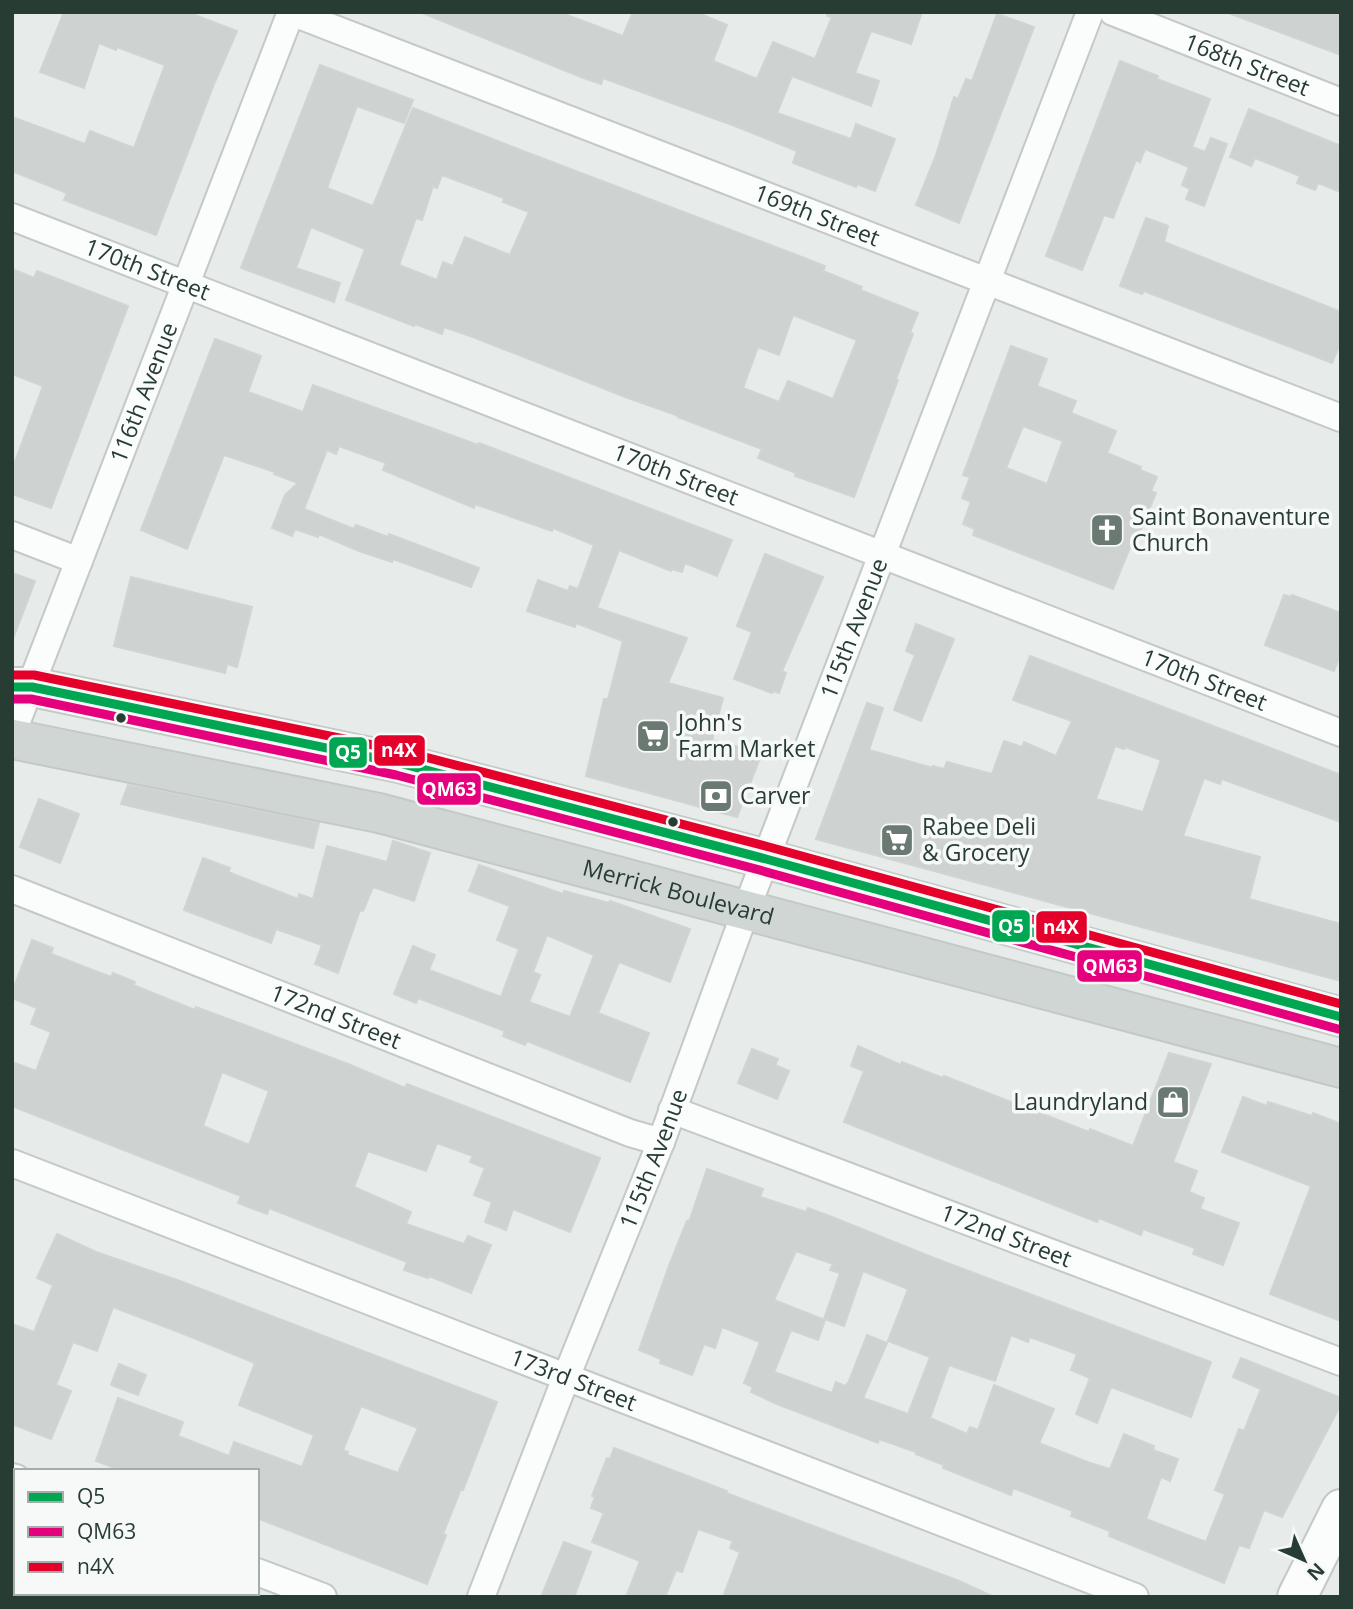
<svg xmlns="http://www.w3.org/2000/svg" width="1353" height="1609" font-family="'Open Sans',sans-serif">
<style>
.building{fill:#ced2d0;stroke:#d0d4d2;stroke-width:2;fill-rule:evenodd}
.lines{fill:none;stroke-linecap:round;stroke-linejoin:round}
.minor-casing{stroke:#c4c8c6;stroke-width:30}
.secondary-casing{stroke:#c3c8c6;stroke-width:42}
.primary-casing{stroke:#c3cac6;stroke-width:42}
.minor{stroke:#fbfcfc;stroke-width:26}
.secondary{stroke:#fbfcfc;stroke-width:38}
.primary{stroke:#d0d6d3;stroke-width:38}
.bus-1-casing{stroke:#f6f9f7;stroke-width:14}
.bus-2-casing{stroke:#f6f9f7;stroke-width:14}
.bus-3-casing{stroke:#f6f9f7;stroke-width:14}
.bus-1{stroke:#00a651;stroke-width:9}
.bus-2{stroke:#e5007d;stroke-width:9}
.bus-3{stroke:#e4002b;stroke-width:9}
.bus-dot{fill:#273d33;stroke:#f6f9f7;stroke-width:2.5}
.labels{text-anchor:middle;stroke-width:7;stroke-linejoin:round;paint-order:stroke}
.street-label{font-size:23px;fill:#273d33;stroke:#f6f9f7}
.poi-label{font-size:23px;fill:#273d33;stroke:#f6f9f7;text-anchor:start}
.line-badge{stroke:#f6f9f7;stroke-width:2.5}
.badge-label{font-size:19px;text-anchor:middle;font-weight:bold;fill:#fff}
</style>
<rect width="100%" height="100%" fill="#e7ebe9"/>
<!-- building -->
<g class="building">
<path d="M64 12H187L237 31 214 84 156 235 64 200 67 193 12 171V117L85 144 90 131 134 148 165 65 117 47 116 50 99 43 84 88 40 72Z"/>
<path d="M420 12H559L623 36 633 12H696L727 25 713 61 757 79 773 42 815 59 832 17 827 16V12H922L911 44 871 31 855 73 879 81 871 106 792 76 777 113 851 139 856 124 895 139 875 191 857 184 856 187 793 163 797 151 735 126 603 78 601 84 581 77Z"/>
<path d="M1231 12H1341V55L1231 14Z"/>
<path d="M997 14 1034 27 959 223 916 205 936 155 954 97 958 99 966 79 972 81Z"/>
<path d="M1120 61 1158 76 1157 79 1210 99 1192 147 1205 152 1211 138 1227 144 1204 206 1186 199 1190 189 1182 185 1189 167 1145 149 1140 162 1136 160 1113 218 1104 215 1082 270 1046 256Z"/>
<path d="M320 65 413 100 404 123 357 106 327 188 373 206 413 108 523 151 794 254 825 266 823 271 862 287 860 290 918 313 910 332 913 334 896 379 898 380 854 497 795 476 796 473 758 458 762 449 678 417 679 416 628 398 473 337 444 327 442 334 415 324 414 326 346 300 365 249 311 227 296 268 340 283 334 302 241 268ZM442 175 504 198 503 202 529 212 510 255 465 237 453 266 443 262 437 280 399 265 416 218 422 220 433 186 437 188ZM793 315 857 340 833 399 788 381 779 402 743 388 758 347 779 355Z"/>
<path d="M1249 109 1341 146V192L1318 183 1315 190 1297 183 1300 176 1255 158 1251 166 1230 157Z"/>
<path d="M1146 218 1168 226 1164 242 1341 312V342L1332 363 1144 291 1142 294 1120 286Z"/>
<path d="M12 269 34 278 37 271 128 306 51 508 12 494V470L43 386 12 374Z"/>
<path d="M215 339 261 356 248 392 303 412 313 385 478 445 479 443 732 540 717 576 685 563 682 572 672 569 671 571 619 550 597 608 687 638 668 683 723 698 712 740 762 753 737 817 586 776 604 699H608L623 641 576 623 575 627 527 611 538 580 568 591 570 586 578 589 594 545 553 528 552 531 475 504 474 508 383 470 386 463 339 446 336 454 327 450 304 509 354 529 356 525 388 537 389 534 479 568 471 587 393 559 392 562 359 551 319 534 318 537 295 529 292 536 272 528 285 495 298 483 274 474 275 472 224 455 187 549 141 530Z"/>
<path d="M1011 346 1047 359 1037 386 1076 401 1071 413 1116 431 1107 453 1141 467 1140 470 1157 477 1151 491 1156 493 1136 541 1133 540 1113 589 973 535 975 529 963 524 971 502 962 498 970 477 963 475ZM1023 426 1063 441 1047 484 1006 468Z"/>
<path d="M765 554 823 577 782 671 786 673 779 693 773 691 772 693 734 679 752 632 737 626Z"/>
<path d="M12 573 35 581 14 636 12 635Z"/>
<path d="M131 577 252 607 237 667 227 664 225 673 114 646Z"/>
<path d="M1284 595 1291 597 1292 595 1341 613V653L1334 671 1265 645Z"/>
<path d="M916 624 954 639 921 721 894 710 915 655 906 651Z"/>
<path d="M1030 656 1341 775V822L1222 779 1220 784 1204 778 1183 836 1260 857 1249 899 1341 924V981L816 839 867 703 883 708 869 750 933 768V766L944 769 947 762 992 774 1004 741 1022 747 1024 742 1056 756 1072 721 1013 700ZM1115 746 1124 749 1125 747 1161 760 1143 812 1096 799Z"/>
<path d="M128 785 319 823 313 848 121 804Z"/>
<path d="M39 799 79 814 60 863 20 847Z"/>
<path d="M393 841 430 853 414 901 373 887 363 911 360 910 338 973 315 964 322 945 276 929 271 943 184 910 203 858 230 868 228 872 298 899 299 894 313 899 327 846 387 862Z"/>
<path d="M479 865 563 894 564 891 609 903 610 901 690 929 670 982 619 962 598 1013 649 1033 630 1082 527 1041 525 1045 503 1036 505 1031 418 998 416 1003 394 994 413 946 435 955 429 970 501 997 519 949 497 940 510 906 469 891ZM547 935 594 955 570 1017 529 1002 540 975 533 972Z"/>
<path d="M32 940 53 948 51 954 111 977 113 973 135 982 133 985 195 1010 196 1007 239 1023 348 1064 405 1088 407 1084 600 1158 570 1232 513 1209 506 1230 485 1222 492 1202 474 1195 485 1168 470 1162 473 1156 437 1143 426 1171 368 1151 354 1187 411 1212 406 1224 464 1244 468 1236 491 1245 471 1293 429 1276 428 1278 404 1270 407 1262 269 1208 267 1214 238 1203 241 1196 12 1106V1062L36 1071 51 1032 31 1024 37 1008 12 998V992ZM222 1072 269 1091 249 1145 203 1126Z"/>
<path d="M858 1046 901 1065 902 1062 943 1078 944 1076 1089 1132 1090 1129 1133 1146 1169 1053 1211 1064 1173 1162 1197 1171 1189 1192 1204 1198 1200 1209 1239 1223 1223 1265 1193 1254 1195 1248 1143 1229 1141 1235 1099 1218 1097 1222 844 1122 864 1071 851 1066Z"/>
<path d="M752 1049 778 1059 775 1065 789 1071 777 1099 738 1083Z"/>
<path d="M1243 1097 1267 1106 1268 1102 1312 1116 1313 1113 1341 1124V1321L1270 1294 1311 1186 1222 1152Z"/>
<path d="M707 1169 763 1189 760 1197 806 1212 808 1208 832 1217 934 1258 1211 1362 1191 1417 1111 1387 1097 1423 1076 1414 1090 1378 1071 1370 1077 1354 1030 1337 1028 1342 1011 1335 995 1381 949 1365 930 1418 967 1434 970 1427 978 1430 994 1385 1054 1409 1039 1443 1090 1463 1110 1469 1124 1434 1154 1446 1153 1450 1178 1459 1170 1481 1161 1477 1146 1519 1206 1542 1225 1494 1215 1490 1239 1429 1244 1431 1261 1389 1233 1377 1241 1358 1341 1398V1404L1282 1517 1264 1510 1249 1548 1239 1545 1224 1583 1109 1536 1110 1531 1071 1516 1073 1511 1013 1488 1011 1495 943 1468 944 1465 916 1454V1452L879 1439 878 1443 777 1404 751 1392 753 1387 744 1383 760 1342 722 1327 715 1348 704 1344 692 1375 660 1363 661 1359 639 1350 670 1263 687 1221 689 1222ZM796 1251 833 1264 830 1270 840 1273 824 1319 844 1326 863 1271 908 1289 888 1341 930 1357 908 1414 863 1398 887 1343 867 1335 849 1381 845 1386 836 1382 832 1393 774 1372 791 1330 818 1340 825 1320 774 1300Z"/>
<path d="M57 1234 96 1252 180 1281 497 1402 463 1490 461 1489 443 1534 446 1535 427 1584 257 1518V1471H123L96 1461 118 1398 183 1422 178 1436 229 1456 234 1442 302 1467 314 1435 239 1405 255 1363 184 1334 113 1307 97 1351 73 1342 56 1385 71 1391 51 1439 12 1424V1324L34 1332 53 1285 37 1278ZM361 1406 418 1428 398 1473 347 1455 348 1452 343 1450Z"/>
<path d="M119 1364 146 1375 138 1395 111 1385Z"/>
<path d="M614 1448 727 1491 726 1493 959 1581 994 1597H723L740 1552 730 1548 733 1541 698 1529 682 1572 676 1570 665 1597H626L640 1561 592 1542 604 1513 591 1508 595 1497 592 1496 607 1458 610 1459Z"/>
<path d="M564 1542 591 1552 574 1597H541Z"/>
</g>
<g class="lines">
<!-- minor casing -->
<g class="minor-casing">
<g id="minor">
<path id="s1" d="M291 12 1341 418"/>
<path id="s2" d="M1113 12 1341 102"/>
<path id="s3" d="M12 217 1341 733"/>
<path d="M12 535 79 561"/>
<path id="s4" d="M12 734 291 12"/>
<path id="s5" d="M12 889 630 1133 661 1142"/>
<path id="s6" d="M672 1110 1341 1362"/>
<path id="s7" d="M12 1163 1135 1597"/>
<path d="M12 1477 16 1478"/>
<path d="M257 1572 323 1597"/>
<path id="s8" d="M481 1597 567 1375 661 1142 746 910 1090 12"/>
</g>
</g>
<!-- secondary casing -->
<g class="secondary-casing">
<path id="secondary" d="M1297 1597 1341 1509"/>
</g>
<!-- primary casing -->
<g class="primary-casing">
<g id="primary">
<path d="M12 687H32L399 763 766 859 1341 1017"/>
<path id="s9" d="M12 739 379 813 1341 1068"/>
</g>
</g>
<!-- minor -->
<use href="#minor" class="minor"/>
<!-- secondary -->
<use href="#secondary" class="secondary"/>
<!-- primary -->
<use href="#primary" class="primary"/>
<!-- bus-1 casing -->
<g class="bus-1-casing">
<path id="bus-1" d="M12 687H32L399 763 766 859 1341 1017"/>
</g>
<!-- bus-2 casing -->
<g class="bus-2-casing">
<path id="bus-2" d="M12 699H31L396 775 763 871 1338 1029"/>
</g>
<!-- bus-3 casing -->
<g class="bus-3-casing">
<path id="bus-3" d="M12 675H34L402 751 769 847 1341 1004"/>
</g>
<!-- bus-1 -->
<use href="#bus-1" class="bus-1"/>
<!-- bus-2 -->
<use href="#bus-2" class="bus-2"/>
<!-- bus-3 -->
<use href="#bus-3" class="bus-3"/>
</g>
<!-- icons -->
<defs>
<g id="church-square" transform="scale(1.75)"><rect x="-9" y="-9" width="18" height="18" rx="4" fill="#6a7a73" stroke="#f6f9f7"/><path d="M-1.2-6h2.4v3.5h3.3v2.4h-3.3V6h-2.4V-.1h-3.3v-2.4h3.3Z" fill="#fff"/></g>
<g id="supermarket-square" transform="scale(1.75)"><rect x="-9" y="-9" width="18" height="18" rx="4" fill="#6a7a73" stroke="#f6f9f7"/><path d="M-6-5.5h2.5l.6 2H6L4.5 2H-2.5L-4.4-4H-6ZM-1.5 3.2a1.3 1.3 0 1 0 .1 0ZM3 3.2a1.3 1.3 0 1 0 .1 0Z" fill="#fff"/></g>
<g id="bank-square" transform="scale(1.75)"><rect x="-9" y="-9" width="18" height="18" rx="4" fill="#6a7a73" stroke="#f6f9f7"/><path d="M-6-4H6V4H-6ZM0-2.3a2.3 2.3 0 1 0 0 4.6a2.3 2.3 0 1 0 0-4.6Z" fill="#fff"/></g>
<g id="shop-square" transform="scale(1.75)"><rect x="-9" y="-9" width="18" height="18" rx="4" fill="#6a7a73" stroke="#f6f9f7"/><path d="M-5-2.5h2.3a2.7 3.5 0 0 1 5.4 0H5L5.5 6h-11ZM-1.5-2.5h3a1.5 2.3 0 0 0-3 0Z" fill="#fff"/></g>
</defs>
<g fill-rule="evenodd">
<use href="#church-square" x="1107" y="530"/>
<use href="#supermarket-square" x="653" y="736"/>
<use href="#bank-square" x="716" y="796"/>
<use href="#supermarket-square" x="897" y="840"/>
<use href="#shop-square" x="1173" y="1102"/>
</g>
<!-- markers -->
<g class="bus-dot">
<circle cx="121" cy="718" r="6"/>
<circle cx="673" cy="822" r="6"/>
</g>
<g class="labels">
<!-- street labels -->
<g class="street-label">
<text dy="8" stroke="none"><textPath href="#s2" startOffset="144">168th Street</textPath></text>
<text dy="8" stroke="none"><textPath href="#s1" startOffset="564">169th Street</textPath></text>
<text dy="8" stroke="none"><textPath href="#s3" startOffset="145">170th Street</textPath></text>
<text dy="8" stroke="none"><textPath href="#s4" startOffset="366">116th Avenue</textPath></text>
<text dy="8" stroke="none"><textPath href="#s3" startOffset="712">170th Street</textPath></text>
<text dy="8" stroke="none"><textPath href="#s8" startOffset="1038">115th Avenue</textPath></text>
<text dy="8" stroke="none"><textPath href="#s3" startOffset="1279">170th Street</textPath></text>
<text dy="8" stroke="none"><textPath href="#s9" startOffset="684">Merrick Boulevard</textPath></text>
<text dy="8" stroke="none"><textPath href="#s5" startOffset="348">172nd Street</textPath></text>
<text dy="8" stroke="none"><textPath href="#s8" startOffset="471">115th Avenue</textPath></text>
<text dy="8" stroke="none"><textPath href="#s6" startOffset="357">172nd Street</textPath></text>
<text dy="8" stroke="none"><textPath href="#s7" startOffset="602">173rd Street</textPath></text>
</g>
<!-- poi labels -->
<g class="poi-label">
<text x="1132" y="525">Saint Bonaventure<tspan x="1132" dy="26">Church</tspan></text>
<text x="678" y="731">John's<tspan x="678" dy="26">Farm Market</tspan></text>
<text x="740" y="804">Carver</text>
<text x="922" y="835">Rabee Deli<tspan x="922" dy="26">&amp; Grocery</tspan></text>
<text x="1148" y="1110" text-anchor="end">Laundryland</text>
</g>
</g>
<g class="line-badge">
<rect x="373" y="734" width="53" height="33" rx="7" fill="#e4002b"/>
<rect x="328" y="736" width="40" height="33" rx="7" fill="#00a651"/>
<rect x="416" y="772" width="66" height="34" rx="7" fill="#e5007d"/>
<rect x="991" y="909" width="40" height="34" rx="7" fill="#00a651"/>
<rect x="1035" y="910" width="53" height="34" rx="7" fill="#e4002b"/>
<rect x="1076" y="949" width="67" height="34" rx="7" fill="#e5007d"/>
</g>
<g class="badge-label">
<text x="399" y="757">n4X</text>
<text x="348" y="759">Q5</text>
<text x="449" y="796">QM63</text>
<text x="1011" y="933">Q5</text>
<text x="1061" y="934">n4X</text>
<text x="1110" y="973">QM63</text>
</g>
<!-- border -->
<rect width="1353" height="1609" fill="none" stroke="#273d33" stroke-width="28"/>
<!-- legend -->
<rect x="14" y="1469" width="245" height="126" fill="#f6f9f7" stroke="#a3aea9" stroke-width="2"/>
<rect x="28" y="1492" width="35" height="10" fill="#00a651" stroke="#a3aea9" stroke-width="2"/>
<text x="77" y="1504" font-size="21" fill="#273d33">Q5</text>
<rect x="28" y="1527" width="35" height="10" fill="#e5007d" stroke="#a3aea9" stroke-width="2"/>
<text x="77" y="1539" font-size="21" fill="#273d33">QM63</text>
<rect x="28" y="1562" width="35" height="10" fill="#e4002b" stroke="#a3aea9" stroke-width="2"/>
<text x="77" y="1574" font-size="21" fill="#273d33">n4X</text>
<!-- north arrow -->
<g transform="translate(1304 1560) rotate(135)" stroke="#f6f9f7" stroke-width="5" paint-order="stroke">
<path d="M0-5L12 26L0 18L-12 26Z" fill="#273d33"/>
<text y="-10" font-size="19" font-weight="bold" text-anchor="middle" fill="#273d33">N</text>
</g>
</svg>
